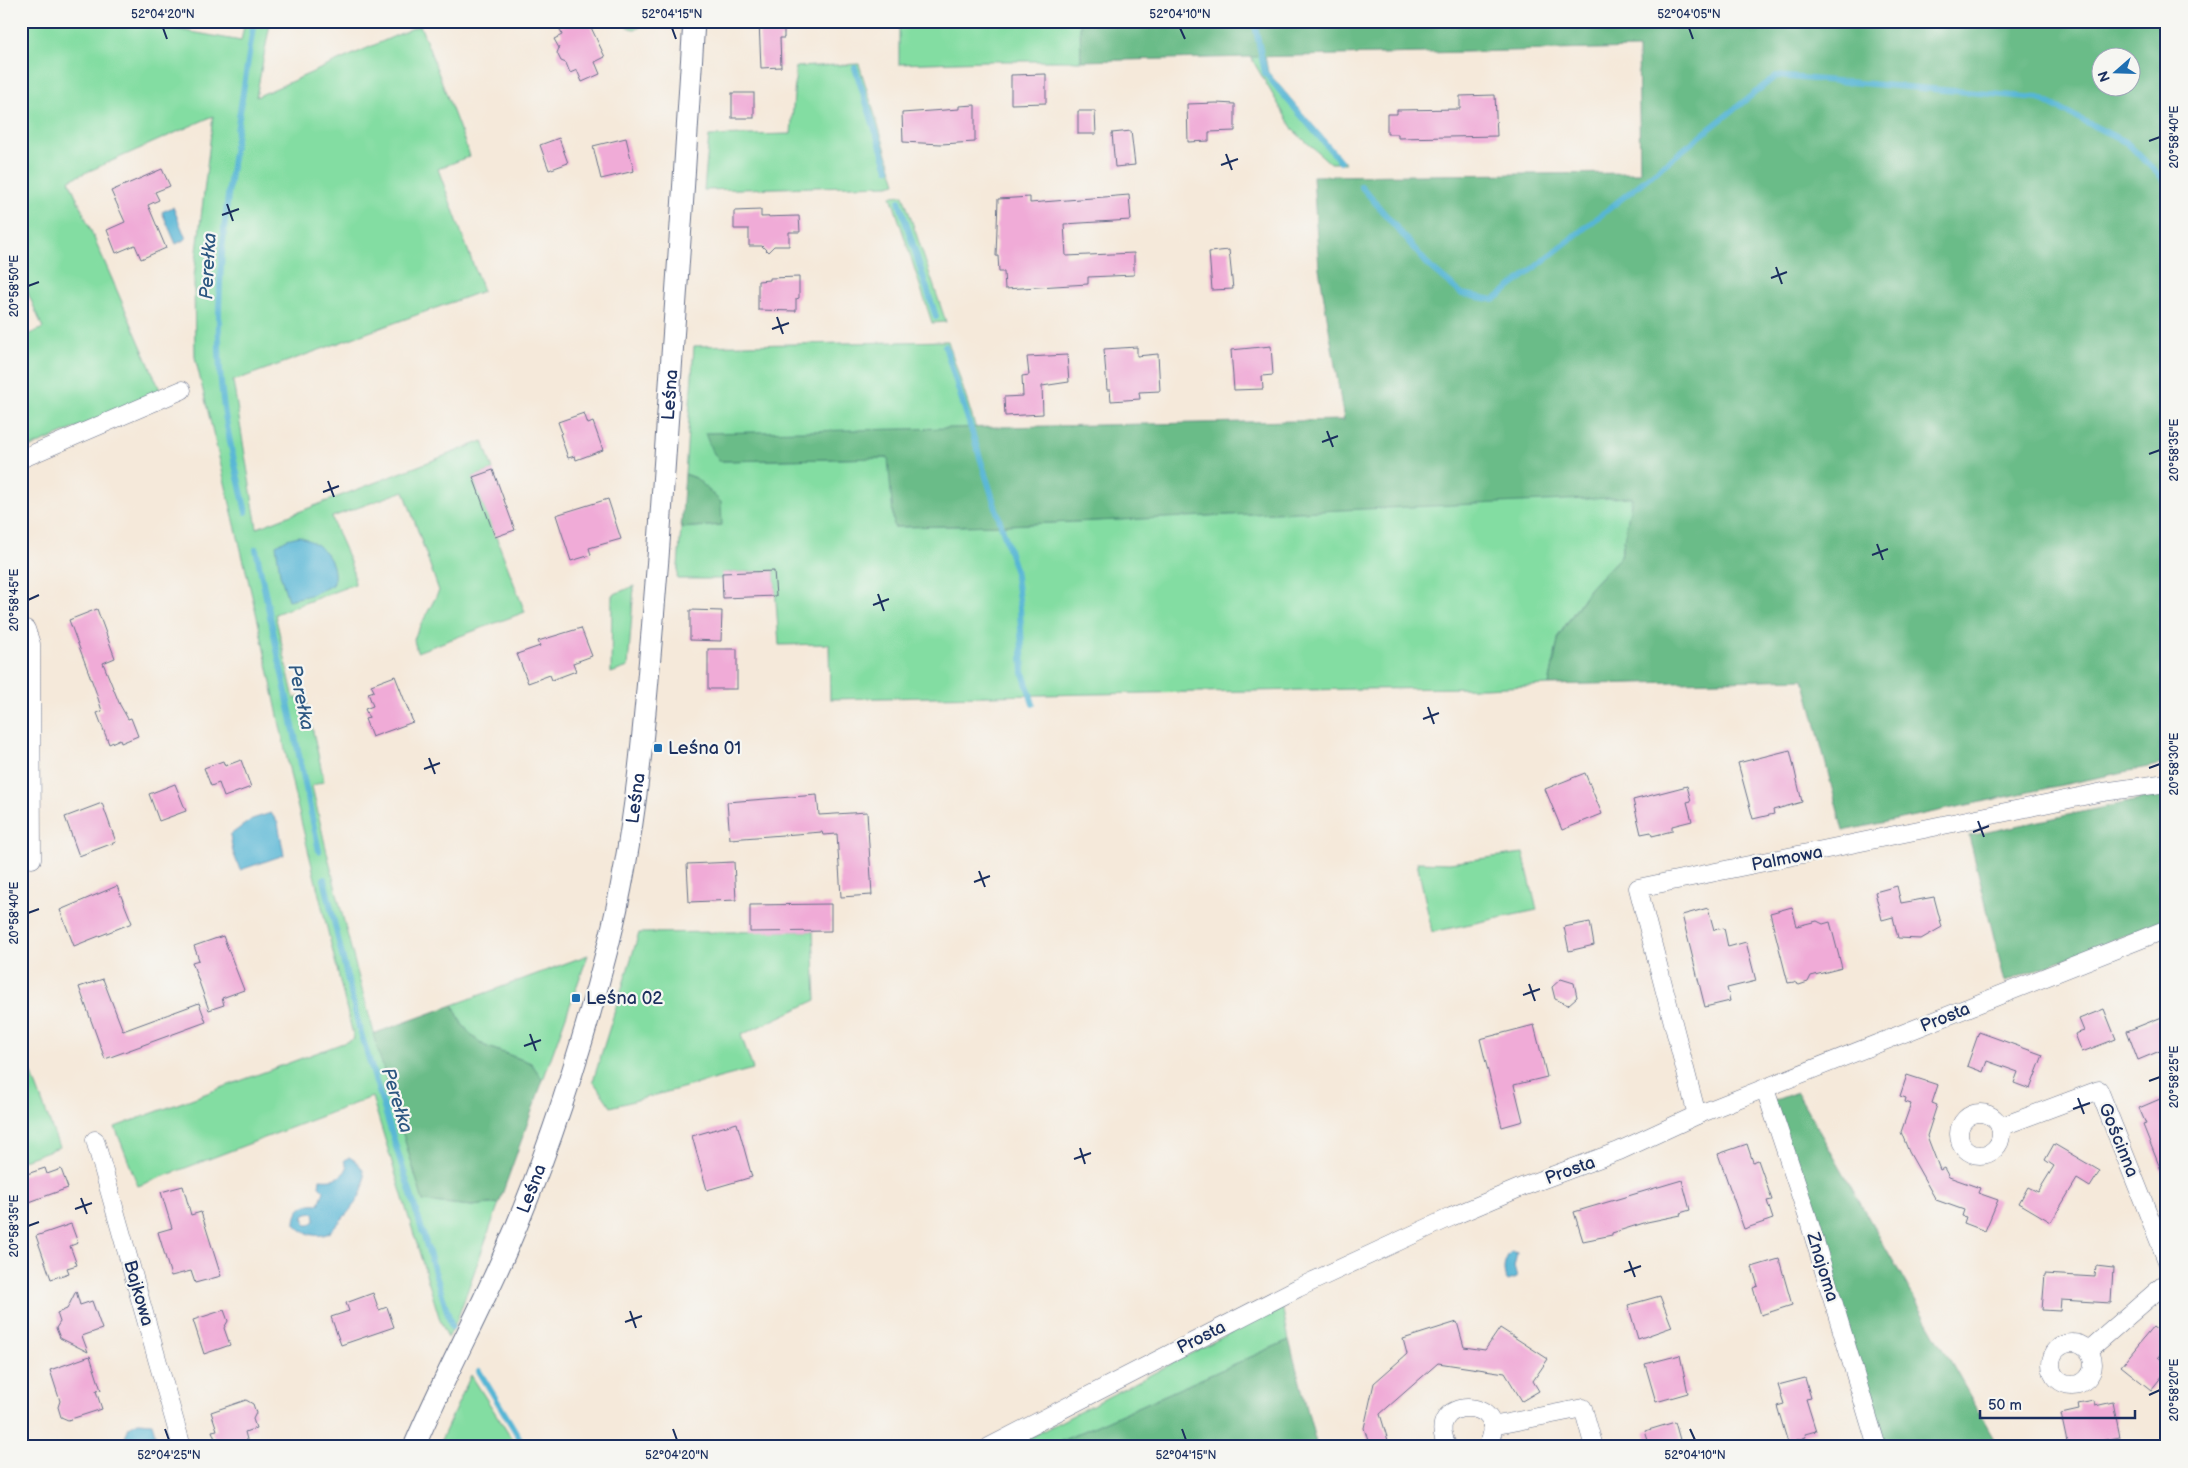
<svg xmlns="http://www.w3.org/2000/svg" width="2188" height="1468" font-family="'Balsamiq Sans',sans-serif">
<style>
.green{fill:#83dda2;stroke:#4f8680}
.forest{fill:#6abc88;stroke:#427673;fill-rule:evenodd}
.water{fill:#57b6d5;stroke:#39729a;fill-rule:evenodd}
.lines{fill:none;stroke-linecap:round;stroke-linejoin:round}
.stream{stroke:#57b6d5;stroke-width:6}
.building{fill:#f0abd7}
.minor-casing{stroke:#677089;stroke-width:19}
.tertiary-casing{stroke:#677089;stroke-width:23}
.minor{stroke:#fff;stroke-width:18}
.tertiary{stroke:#fff;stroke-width:21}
.ticks{fill:none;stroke:#1b2f5e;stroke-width:2}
.poi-dot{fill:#1f6fb2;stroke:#f6f6f2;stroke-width:2}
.labels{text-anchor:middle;stroke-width:4.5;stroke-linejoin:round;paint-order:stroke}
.street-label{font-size:18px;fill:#1b2f5e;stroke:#f6f6f2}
.poi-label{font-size:18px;fill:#1b2f5e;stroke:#f6f6f2;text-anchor:start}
.water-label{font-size:19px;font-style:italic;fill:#2d5882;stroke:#f6f6f2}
.neatline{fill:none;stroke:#1b2f5e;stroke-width:2}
.ticks-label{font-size:12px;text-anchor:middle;fill:#1b2f5e}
</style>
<rect width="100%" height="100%" fill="#f6f6f2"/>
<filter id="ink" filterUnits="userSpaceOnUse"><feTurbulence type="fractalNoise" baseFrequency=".02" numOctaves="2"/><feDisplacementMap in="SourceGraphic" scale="10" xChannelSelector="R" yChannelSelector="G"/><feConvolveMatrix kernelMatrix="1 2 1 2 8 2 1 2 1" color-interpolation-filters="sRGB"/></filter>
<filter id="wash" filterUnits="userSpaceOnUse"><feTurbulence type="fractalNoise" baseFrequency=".0096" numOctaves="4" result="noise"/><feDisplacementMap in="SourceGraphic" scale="20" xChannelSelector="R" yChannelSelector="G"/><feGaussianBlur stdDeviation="1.12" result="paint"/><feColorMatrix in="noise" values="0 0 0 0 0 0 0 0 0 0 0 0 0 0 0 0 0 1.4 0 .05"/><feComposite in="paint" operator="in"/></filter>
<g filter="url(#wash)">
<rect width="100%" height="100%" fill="#f5e9da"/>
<!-- green -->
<g class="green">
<path d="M21 21H165L164 27 241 41 245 21H268L270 24 256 97 420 25 470 156 438 169 483 291 233 381 257 528 483 441 493 470 473 477 525 612 417 652 414 640 416 634 439 591 404 491 332 517C338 540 353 559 355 584L275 614 294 699 305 695 324 781 312 786C342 926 382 1064 423 1201L472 1206 499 1203 457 1320 448 1338 440 1320 372 1097 138 1186 115 1127 354 1039 294 792 258 621 195 357 194 277 213 116 69 180 161 392 21 451V338L43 328 21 277Z"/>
<path d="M622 21H645C640 32 628 31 622 21Z"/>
<path d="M899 21H1080L1081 61H985L899 64Z"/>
<path d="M1250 56H1265L1268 72 1345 163H1330L1294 131Z"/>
<path d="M859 64 896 183 888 185 704 190 709 136 791 134 796 67Z"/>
<path d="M903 195 946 322 932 323 891 196Z"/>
<path d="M948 341 976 429 706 434 720 461 889 458 894 527 1006 525 1633 496 1621 556 1590 588 1559 635 1549 685 1484 688 1357 689 830 699 829 644 779 645 774 571 722 573V579H677L681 528 722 525 696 478 685 474 694 346Z"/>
<path d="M634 586 628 667 611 673 612 595Z"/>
<path d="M1523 853 1537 910 1432 932 1417 862 1449 863Z"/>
<path d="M813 931 816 1000 741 1035 753 1069 611 1107 593 1081 639 933Z"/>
<path d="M588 955 543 1080 531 1063 485 1046 472 1036 462 1024 453 1005Z"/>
<path d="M21 1045 59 1147 21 1161Z"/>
<path d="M1282 1306 1289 1340 1048 1447H1012Z"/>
<path d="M471 1375 517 1447H438Z"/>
</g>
<!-- forest -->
<g class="forest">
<path d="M1080 21H2167V763L1843 831 1804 679 1549 685 1559 636 1590 588 1621 556 1632 497 1006 525 894 527 888 458 719 461 711 449 705 433 1344 420 1319 268 1313 176 1640 173 1638 48 1081 61ZM2100 58H2130V88H2100Z"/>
<path d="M685 474 696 478 721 502 722 525 681 528Z"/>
<path d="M2167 794V919L2005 982 1969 836Z"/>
<path d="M453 1005 462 1024 472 1036 485 1046 531 1063 543 1080 499 1203 472 1206 423 1201 373 1034Z"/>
<path d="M1797 1092 1999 1447H1885L1773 1101Z"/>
<path d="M1289 1340 1317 1447H1048Z"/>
</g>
<!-- water -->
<g class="water">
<path d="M173 207 186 239 176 244 162 212Z"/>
<path d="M299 536C321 544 339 560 333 585L310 595 288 600 280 574 276 545 287 539Z"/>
<path d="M271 813 278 823 284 855 240 870 233 852 230 835 252 819Z"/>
<path d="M349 1157C379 1173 359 1201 343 1218 337 1224 331 1234 323 1235 312 1237 301 1232 295 1224 295 1209 305 1202 319 1204L324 1191 319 1186 320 1179C331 1180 342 1179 347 1168L344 1161ZM314 1213 315 1221 309 1225H306L303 1217 307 1214Z"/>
<path d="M1512 1251 1517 1253 1514 1267 1517 1278 1508 1281C1501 1274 1504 1257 1512 1251Z"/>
<path d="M138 1422 152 1423 159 1447H128L125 1437 129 1427Z"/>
</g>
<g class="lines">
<!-- stream -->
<g class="stream">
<path d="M1254 21 1265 73 1340 161"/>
<path d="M855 68 888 169"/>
<path d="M1361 186 1430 267 1462 294 1494 300 1776 76 2039 98 2127 143 2167 183"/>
<path d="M899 201 936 317"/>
<path d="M945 346 1015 569 1020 608 1023 673 1033 704"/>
<path d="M246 512C235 465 223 418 220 371 213 253 237 137 254 21"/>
<path d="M256 549 319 851"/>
<path d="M324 879 359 1027 452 1327"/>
<path d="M479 1371 525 1447"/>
</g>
</g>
<g id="blocks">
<!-- building -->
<g class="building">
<path d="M571 21H588L605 57 595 62 600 74 582 82 577 70 570 73 566 63 561 61 557 53 559 48 554 39 562 35 559 27Z"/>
<path d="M759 21H784V38H780L781 67 761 68Z"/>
<path d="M1046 74V103L1011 104V75Z"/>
<rect x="732" y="93" width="22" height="25"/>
<path d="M1495 95 1497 136 1398 138V134H1387V114H1397V110L1460 109V96Z"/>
<path d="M1216 103 1235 104V131L1209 132V141L1188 142 1187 104Z"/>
<path d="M975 105V142L941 144 903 142 902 113 959 109V106Z"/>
<path d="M1078 111H1095L1096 134H1078Z"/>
<path d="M1131 131 1135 165 1115 167 1112 133Z"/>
<path d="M559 138 568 163 549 170 540 145Z"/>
<path d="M626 138 634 171 601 179 593 146Z"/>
<path d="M162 169 170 186 155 192 159 200 148 205 166 248 141 259 135 245 116 253 107 230 125 222 111 191Z"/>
<path d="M1129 195 1131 220 1064 224 1066 256 1134 253V275L1088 277V284L1005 289 1004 272H999L998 256H996L998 199 1030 197V203Z"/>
<path d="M761 210V217L799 216 800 232H789V246H774L768 252 762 246H749V229H734V211Z"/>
<path d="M1229 250 1233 289 1212 290 1209 252Z"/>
<path d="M799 277V298L796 299V311L758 310V281L770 280V278Z"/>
<path d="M1271 346 1273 375 1262 376 1263 389 1234 390 1231 350Z"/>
<path d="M1137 347V356L1158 354 1160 391 1139 392 1140 399 1111 401 1110 390H1107L1104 349Z"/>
<path d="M1067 355 1069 382 1042 386 1043 414 1005 416 1004 397 1023 396 1022 376 1029 375 1027 357Z"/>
<path d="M584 413 588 424 593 422 603 450 576 460 575 456 568 458 560 434 562 433 558 422Z"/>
<path d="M493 470 515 530 495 537 473 477Z"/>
<path d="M608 499 621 539 589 548 591 555 571 561 556 515Z"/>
<path d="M774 571 776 596 723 598 722 573Z"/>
<path d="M97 609 115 658 103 663 120 705 128 719 131 718 138 736 121 743 120 739 109 744 97 713 102 711 96 692 69 620Z"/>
<path d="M690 610 722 611 721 641 690 640Z"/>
<path d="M581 628 592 656 573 663 576 671 552 680 550 675 528 683 517 654 540 646 538 641Z"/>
<rect x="708" y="649" width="29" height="40"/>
<path d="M395 676 413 722 372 737 365 719 369 718 365 709 373 706 368 693 374 691 371 685Z"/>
<path d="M1790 750 1802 802 1773 810 1774 814 1753 819 1738 763Z"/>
<path d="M241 760 251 787 224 797 219 783 211 786 204 768 223 761 225 766Z"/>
<path d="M1585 773 1602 814 1562 830 1545 789Z"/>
<path d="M175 784 186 811 159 821 149 794Z"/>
<path d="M1687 786 1691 801 1687 802 1692 821 1672 826V831L1652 836 1651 832 1641 834 1633 800Z"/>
<path d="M817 795 819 815 867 812 872 895 841 897 837 834 823 835 822 832 730 839 727 802Z"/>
<path d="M102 803 116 842 79 856 65 817Z"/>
<path d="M734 862 736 900 689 902 687 864Z"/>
<path d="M117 886 132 923 74 946 60 910Z"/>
<path d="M1897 886 1901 903 1934 897 1942 927 1921 939 1898 938 1893 917 1882 920 1875 892Z"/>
<path d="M831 904V931L750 932V905Z"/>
<path d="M1792 907 1797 926 1817 921 1823 924 1830 922 1842 968 1811 976 1808 982 1799 985 1794 982 1788 983 1770 913Z"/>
<path d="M1708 908 1714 930 1724 928 1728 947 1746 942 1756 981 1727 988 1730 1001 1705 1007 1682 915Z"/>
<path d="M1590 922 1594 945 1569 951 1564 927Z"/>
<path d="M223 936 244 990 222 998 224 1005 209 1010 192 962 199 960 194 946Z"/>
<path d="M103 979 123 1031 199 1003 206 1022 105 1059 79 987Z"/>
<path d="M1561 979 1574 983 1577 997 1568 1005 1555 999 1552 987Z"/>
<path d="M2104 1009 2116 1039 2082 1052 2075 1034 2084 1031 2079 1019Z"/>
<path d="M2162 1017 2167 1028V1048L2138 1060 2127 1031Z"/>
<path d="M1534 1025 1547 1077 1514 1085 1523 1121 1502 1127 1480 1039Z"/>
<path d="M1979 1032 2043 1055 2030 1089 2014 1083 2018 1072 1987 1061 1983 1072 1967 1066Z"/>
<path d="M1907 1075 1938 1085 1932 1103 1937 1105 1927 1136 1940 1170 1944 1168 1949 1177 1980 1188 1978 1193 1998 1200 1985 1231 1964 1223 1966 1217 1962 1216 1964 1210 1936 1200 1909 1152 1901 1132 1911 1104 1905 1102 1906 1098 1900 1096Z"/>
<path d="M2167 1096V1183H2166L2143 1125 2146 1124 2139 1108Z"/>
<path d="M737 1123 752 1177 707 1190 692 1136Z"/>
<path d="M1747 1144 1753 1162 1758 1160 1772 1200 1767 1201 1773 1219 1744 1229 1718 1154Z"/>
<path d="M2054 1144 2100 1171 2090 1187 2077 1179 2051 1222 2019 1203 2028 1187 2038 1192 2054 1166 2045 1160Z"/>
<path d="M45 1168 47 1174 61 1169 68 1188 21 1205V1176Z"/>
<path d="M1682 1180 1690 1210 1680 1213 1681 1215 1647 1222 1612 1233V1235L1583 1241 1574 1212Z"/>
<path d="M183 1186 191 1215 201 1212 221 1276 195 1283 191 1271 171 1276 158 1232 172 1228 161 1192Z"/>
<path d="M71 1224 78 1243 70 1246 77 1265 67 1268 69 1273 51 1279 36 1236Z"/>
<path d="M1779 1259 1792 1305 1761 1315 1753 1288 1758 1286 1752 1267Z"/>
<path d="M2096 1266 2113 1268 2111 1303 2061 1300 2060 1311 2042 1310 2045 1274 2095 1277Z"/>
<path d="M76 1291 80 1305 92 1301 102 1329 82 1336 88 1352 60 1338 56 1328 60 1322 57 1313 67 1309Z"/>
<path d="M373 1293 379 1310 387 1307 394 1327 341 1345 331 1317 349 1311 346 1303Z"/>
<path d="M1660 1296 1672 1327 1638 1339 1628 1305Z"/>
<path d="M224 1310 228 1321 224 1328 230 1345 204 1354 193 1320Z"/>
<path d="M1457 1322 1464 1347 1485 1350 1500 1328 1548 1359 1533 1381 1539 1391 1522 1401 1505 1373 1438 1363 1380 1414 1390 1447H1370L1364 1428 1374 1383 1407 1354 1403 1339Z"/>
<path d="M2153 1327 2167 1338V1346L2158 1357 2167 1364V1370L2151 1390 2121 1366Z"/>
<path d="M1680 1355 1688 1393 1656 1402 1645 1364Z"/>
<path d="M90 1356 101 1390 96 1391 102 1409 68 1420 61 1417 58 1407 60 1401 50 1370Z"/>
<path d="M1805 1378 1811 1398 1806 1399 1816 1431 1805 1434 1806 1437 1788 1443 1777 1406 1784 1404 1778 1385Z"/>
<path d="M246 1400 253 1404 256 1413 253 1419 256 1428 245 1432 249 1447H218L212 1431 217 1430 211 1412Z"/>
<path d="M2094 1401 2095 1406 2113 1402 2120 1437 2068 1447 2061 1414 2079 1410 2078 1404Z"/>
<path d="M1675 1422 1682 1447H1650L1645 1431Z"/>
</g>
</g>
</g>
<g filter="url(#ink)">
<use href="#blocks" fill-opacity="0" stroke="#677089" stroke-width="1"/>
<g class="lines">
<!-- minor casing -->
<g class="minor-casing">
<g id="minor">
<path d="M21 459 182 390"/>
<path d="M26 629 31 644 32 859"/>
<path d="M1765 1089 1808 1218 1877 1447"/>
<circle cx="1980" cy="1134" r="21"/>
<path d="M1697 1115 1638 888 2103 792 2167 783"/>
<path d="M2000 1127 2099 1090 2167 1261"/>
<path d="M95 1140 182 1447"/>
<circle cx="2072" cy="1364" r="21"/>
<path d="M2089 1350 2167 1282"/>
<path d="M1492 1426 1583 1408 1594 1447"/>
<path d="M989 1447 1298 1288 1451 1217 1522 1187 1619 1151 1697 1115 2167 929"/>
<path d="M1448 1447C1419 1395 1516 1395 1487 1447"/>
</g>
</g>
<!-- tertiary casing -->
<g class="tertiary-casing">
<g id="tertiary">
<path id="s1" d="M414 1447C442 1381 476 1319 505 1253 547 1157 582 1048 608 946 640 819 647 689 658 558 671 380 683 200 694 21"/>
</g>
</g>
<!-- minor -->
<use href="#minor" class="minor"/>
<!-- tertiary -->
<use href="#tertiary" class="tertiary"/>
</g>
</g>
<!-- ticks -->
<path class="ticks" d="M163 28 167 39M672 28 676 39M1180 28 1185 39M1689 28 1693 39M2149 141 2160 137M1226 154 1232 170M1221 165 1238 159M227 204 233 221M222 215 239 209M1776 267 1782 284M1771 278 1787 272M28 286 39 282M777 317 783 334M772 329 789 323M1327 431 1333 447M1322 442 1338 436M2149 454 2160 450M328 481 334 497M323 492 339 486M1877 544 1883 560M1872 555 1888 549M878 594 884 611M28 600 39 595M873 605 889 599M1428 707 1434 724M1423 719 1439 713M429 758 435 774M2149 768 2160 764M424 769 440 763M1978 821 1984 837M1973 832 1989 826M979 871 985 887M974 882 990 876M28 913 39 909M1529 984 1535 1001M1523 995 1540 989M530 1034 536 1051M524 1046 541 1040M2149 1081 2160 1077M2078 1098 2084 1114M2073 1109 2090 1103M1080 1148 1085 1164M1074 1159 1091 1153M81 1198 87 1214M75 1209 92 1203M28 1226 39 1222M1629 1261 1635 1277M1624 1272 1641 1266M630 1311 636 1328M625 1322 642 1316M2149 1395 2160 1390M165 1429 169 1440M673 1429 677 1440M1182 1429 1186 1440M1690 1429 1695 1440"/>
<!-- markers -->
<g class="poi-dot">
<rect x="653" y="743" width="10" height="10" rx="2.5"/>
<rect x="571" y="993" width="10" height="10" rx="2.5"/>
</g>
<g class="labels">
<!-- street labels -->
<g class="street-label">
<text dy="6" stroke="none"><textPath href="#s1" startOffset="1094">Leśna</textPath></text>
<text dy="6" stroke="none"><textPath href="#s1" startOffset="689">Leśna</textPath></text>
<text transform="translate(1787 858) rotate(-11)" y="6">Palmowa</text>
<text transform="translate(1945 1017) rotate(-22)" y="6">Prosta</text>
<text transform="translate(2119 1140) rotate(68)" y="6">Gościnna</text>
<text transform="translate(1570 1170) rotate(-20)" y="6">Prosta</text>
<text dy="6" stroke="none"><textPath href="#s1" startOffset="284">Leśna</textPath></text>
<text transform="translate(1823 1267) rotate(73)" y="6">Znajoma</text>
<text transform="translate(139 1293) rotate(74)" y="6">Bajkowa</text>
<text transform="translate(1201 1337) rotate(-27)" y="6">Prosta</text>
</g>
<!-- poi labels -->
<g class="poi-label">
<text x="668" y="754">Leśna 01</text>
<text x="586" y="1004">Leśna 02</text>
</g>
<!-- water labels -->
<g class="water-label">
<text transform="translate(207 266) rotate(-87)" y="7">Perełka</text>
<text transform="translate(302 697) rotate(78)" y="7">Perełka</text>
<text transform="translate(398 1100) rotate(73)" y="7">Perełka</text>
</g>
</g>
<!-- margin -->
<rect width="2188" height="1468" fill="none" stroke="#f6f6f2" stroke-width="55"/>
<!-- north arrow -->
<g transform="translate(2116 72) rotate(250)"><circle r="24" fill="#f6f6f2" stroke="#9ea6b7"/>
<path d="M0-4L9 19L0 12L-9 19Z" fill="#1f6fb2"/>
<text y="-8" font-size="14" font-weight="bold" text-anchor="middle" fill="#1b2f5e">N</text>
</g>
<!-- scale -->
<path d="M1980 1410v8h155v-8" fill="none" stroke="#1b2f5e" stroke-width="2.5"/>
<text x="1988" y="1410" font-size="15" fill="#1b2f5e" stroke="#f6f6f2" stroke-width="4" paint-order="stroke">50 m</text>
<rect x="28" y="28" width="2132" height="1412" class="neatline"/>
<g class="ticks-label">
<text x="163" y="18">52°04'20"N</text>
<text x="672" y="18">52°04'15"N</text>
<text x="1180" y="18">52°04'10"N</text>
<text x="1689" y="18">52°04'05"N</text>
<text transform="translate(2174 137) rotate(-90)" y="4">20°58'40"E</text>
<text transform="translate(14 286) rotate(-90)" y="4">20°58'50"E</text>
<text transform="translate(2174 450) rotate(-90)" y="4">20°58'35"E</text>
<text transform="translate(14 600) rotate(-90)" y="4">20°58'45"E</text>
<text transform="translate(2174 764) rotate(-90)" y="4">20°58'30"E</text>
<text transform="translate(14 913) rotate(-90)" y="4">20°58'40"E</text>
<text transform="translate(2174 1077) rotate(-90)" y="4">20°58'25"E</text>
<text transform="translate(14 1226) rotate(-90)" y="4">20°58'35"E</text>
<text transform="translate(2174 1390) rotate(-90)" y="4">20°58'20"E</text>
<text x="169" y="1459">52°04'25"N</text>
<text x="677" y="1459">52°04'20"N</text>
<text x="1186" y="1459">52°04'15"N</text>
<text x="1695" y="1459">52°04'10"N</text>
</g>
</svg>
